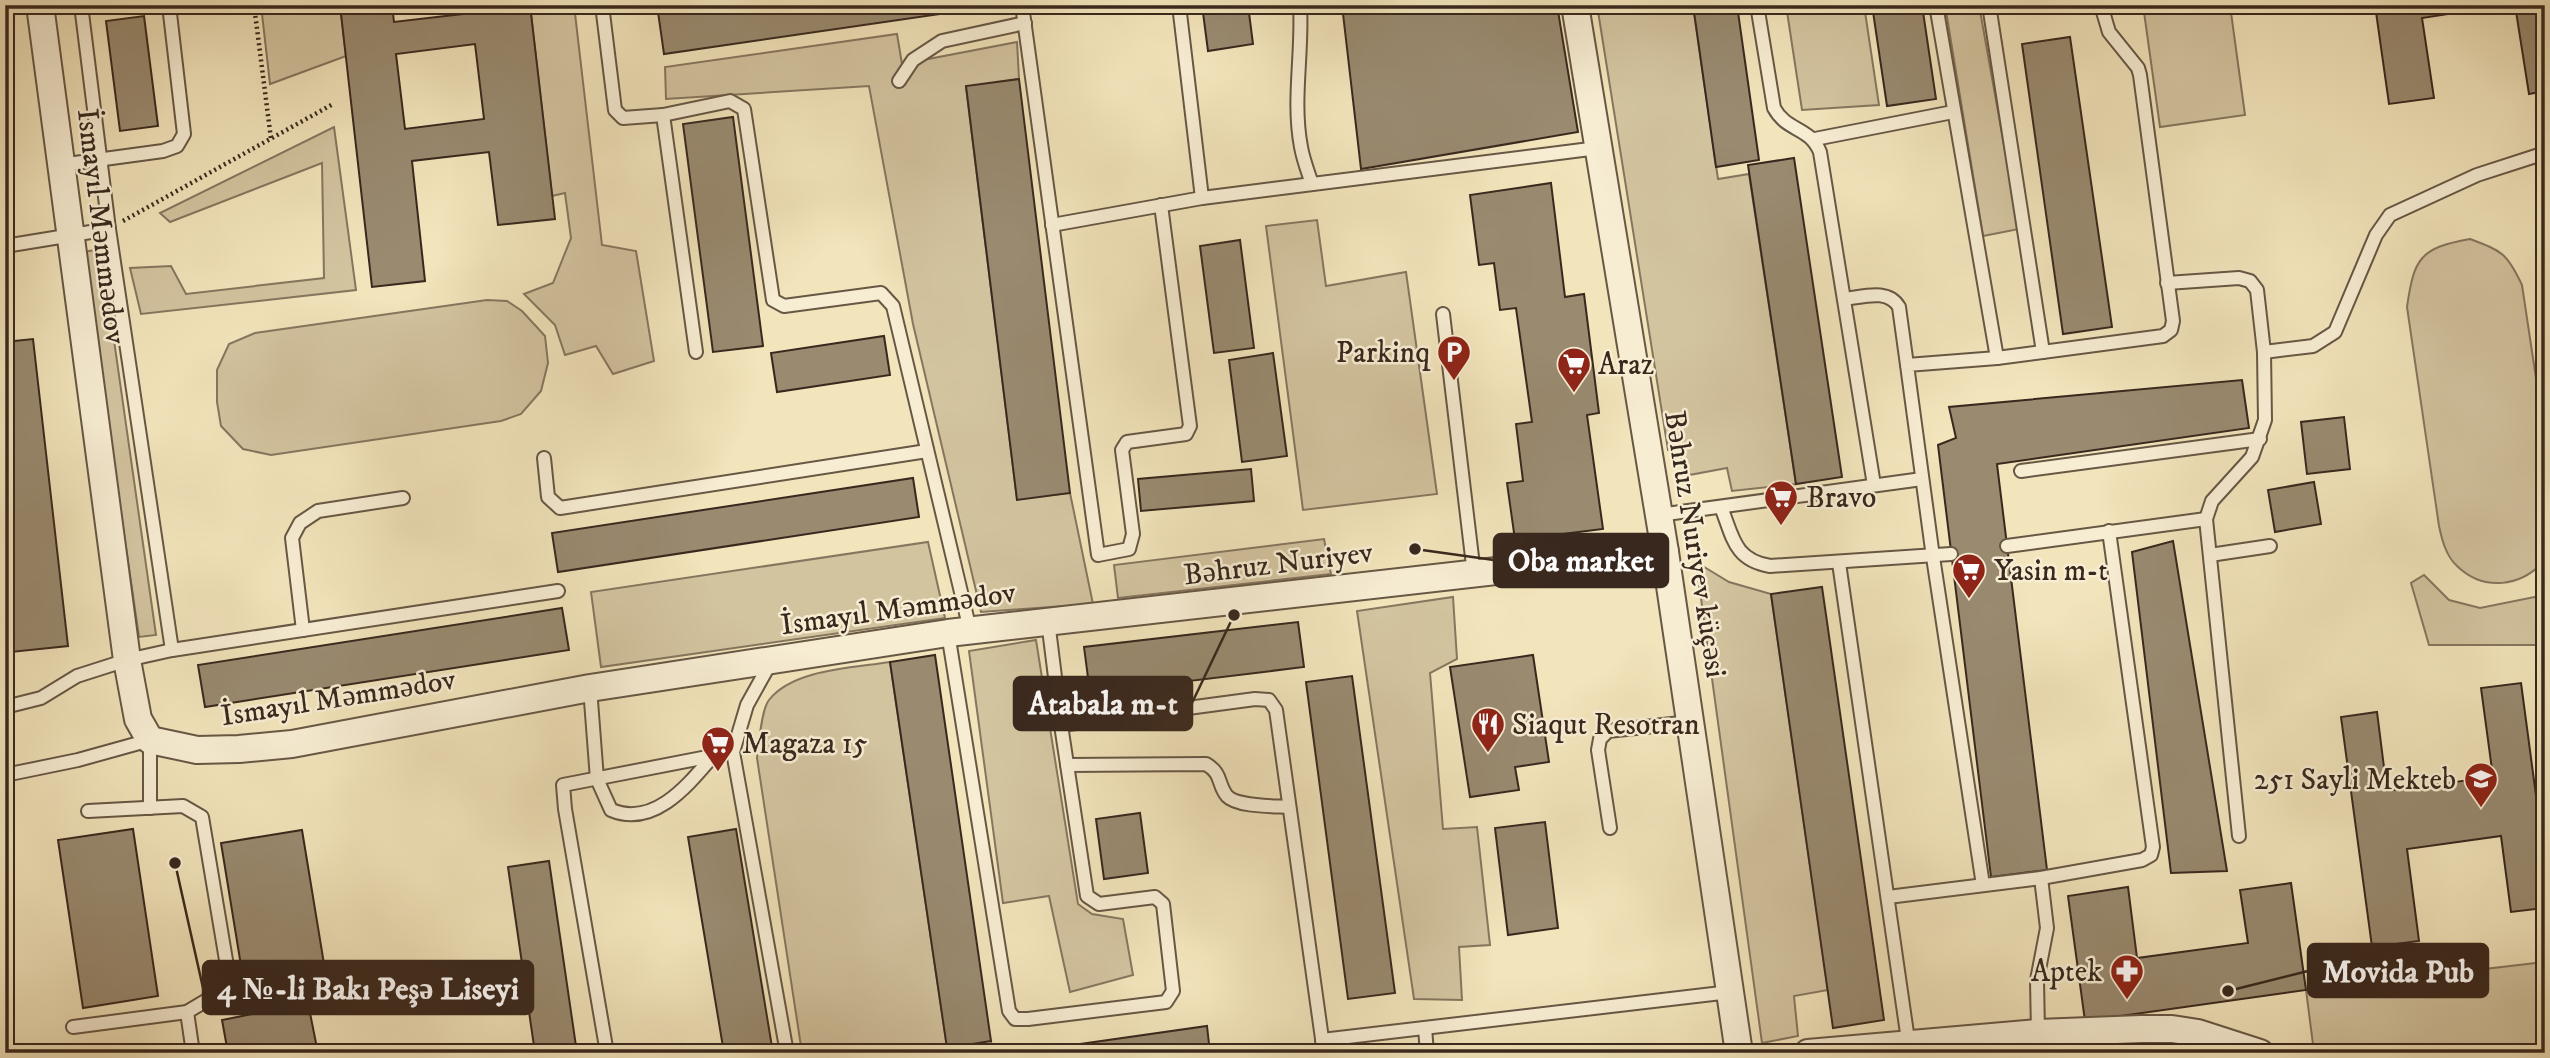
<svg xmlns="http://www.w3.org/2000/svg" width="2550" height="1058" font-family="'IM FELL DW Pica',serif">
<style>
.green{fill:#d3c4a0;stroke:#86765f;stroke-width:2}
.building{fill:#998a70;stroke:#39281e;stroke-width:2;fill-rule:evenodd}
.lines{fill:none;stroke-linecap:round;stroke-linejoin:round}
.service-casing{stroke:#675745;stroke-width:16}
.minor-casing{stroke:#675745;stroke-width:30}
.path{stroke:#39281e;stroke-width:4.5;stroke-dasharray:2 3.5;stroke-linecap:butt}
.service{stroke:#f7edd3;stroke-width:12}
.minor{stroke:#f7edd3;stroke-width:26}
.labels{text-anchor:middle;stroke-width:5;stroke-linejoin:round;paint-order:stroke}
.street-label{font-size:30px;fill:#39281e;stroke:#f7edd3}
.poi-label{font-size:30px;fill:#39281e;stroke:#f7edd3;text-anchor:start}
.leader{fill:none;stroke:#39281e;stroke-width:2.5}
.callout-dot{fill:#39281e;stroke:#f7edd3;stroke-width:2.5}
.callout{fill:#39281e;stroke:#39281e;stroke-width:2.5}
.callout-label{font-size:32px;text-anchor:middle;font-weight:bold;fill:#fff}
</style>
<rect width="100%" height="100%" fill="#f2e4bb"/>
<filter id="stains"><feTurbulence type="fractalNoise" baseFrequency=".00286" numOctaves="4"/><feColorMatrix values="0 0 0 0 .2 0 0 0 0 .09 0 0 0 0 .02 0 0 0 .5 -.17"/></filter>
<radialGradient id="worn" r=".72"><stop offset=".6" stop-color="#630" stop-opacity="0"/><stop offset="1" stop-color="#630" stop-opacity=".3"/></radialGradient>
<!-- green -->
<g class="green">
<path d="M261 5H340L346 56 270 84Z"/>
<path d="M530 5H574L602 245 636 251 654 361 613 374 596 346 565 355 555 325 524 294 553 283 571 238 565 193 552 196Z"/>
<path d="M1597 5H1693L1718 179 1749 174 1796 484 1732 491 1727 468 1684 476 1680 449 1668 450Z"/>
<path d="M1786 5H1864L1879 105 1802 110Z"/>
<path d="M1945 5H1979L2019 229 1983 236Z"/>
<path d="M2143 5H2230L2245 115 2160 127Z"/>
<path d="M897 34 902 64 1017 42 1019 79 966 87 1017 499 1070 493 1093 604 981 612 913 324 869 86 666 99 665 67Z"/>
<path d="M334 127 356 290 141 314 130 268 171 266 186 294 324 278 322 163 170 222 160 213Z"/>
<path d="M1317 220 1326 286 1406 272 1437 494 1303 510 1266 226Z"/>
<path d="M2470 239C2502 251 2507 253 2522 285L2545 438V560C2521 587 2484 592 2457 566 2446 556 2442 540 2439 526L2407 307C2414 258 2420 248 2470 239Z"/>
<path d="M101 249 156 635 139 637 83 252Z"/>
<path d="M487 300 507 301 522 311 545 336 548 363 541 391 521 414 501 421 271 455 243 449 221 426 217 402V370L229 344 255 333Z"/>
<path d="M1324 539 1331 574 1118 598 1114 565Z"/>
<path d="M928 542 945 618 601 667 591 592Z"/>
<path d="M1696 562 1729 582 1771 594 1828 990 1794 996 1798 1036 1762 1043Z"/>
<path d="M2424 575 2449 600 2480 608 2545 595V645H2429L2411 583Z"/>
<path d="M1453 597 1457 659 1430 673 1443 829 1477 827 1490 945 1459 947 1462 1000 1414 999 1357 611Z"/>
<path d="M1036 640 1078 904 1092 914 1123 919 1133 975 1070 992 1049 896 1003 903 969 651Z"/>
<path d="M890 662 947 1047 991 1041 992 1053H802L757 758C759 745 761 710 769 700 793 669 854 668 890 662Z"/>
<path d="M2545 962V1053L2314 1052 2306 990Z"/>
</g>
<!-- building -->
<g class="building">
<path d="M340 5H392L394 22 471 13 470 5H530L555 219 498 225 489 152 412 161 425 281 372 287ZM475 44 484 119 405 129 396 54Z"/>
<path d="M657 5 702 7 995 6 664 54Z"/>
<path d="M1202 5H1248L1253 44 1208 51Z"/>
<path d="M1342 5H1557L1578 132 1361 169Z"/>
<path d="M1693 5H1737L1759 160 1716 167Z"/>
<path d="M1872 5H1922L1936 99 1887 106Z"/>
<path d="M2375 5H2506L2422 18 2434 98 2389 104Z"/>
<path d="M2515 5H2545V91L2529 94Z"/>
<path d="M144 16 158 126 120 131 106 21Z"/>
<path d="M2070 37 2112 327 2063 334 2022 44Z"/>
<path d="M1019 79 1070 493 1017 500 966 86Z"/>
<path d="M733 117 763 346 713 352 683 124Z"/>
<path d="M1794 158 1842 477 1796 484 1748 165Z"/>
<path d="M1551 183 1565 297 1584 294 1599 413 1587 415 1603 529 1515 540 1507 483 1523 481 1516 424 1532 422 1516 308 1500 310 1494 263 1479 265 1470 195Z"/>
<path d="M1240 240 1254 348 1214 353 1200 246Z"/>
<path d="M884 336 890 375 777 392 771 353Z"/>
<path d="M33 339 68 646 11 652 5 607V342Z"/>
<path d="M1273 353 1287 456 1242 462 1229 360Z"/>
<path d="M2242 380 2249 428 1997 464 2047 870 1991 877 1938 445 1956 438 1949 407Z"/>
<path d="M2344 417 2350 469 2307 474 2301 422Z"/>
<path d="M1251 469 1254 501 1141 511 1138 479Z"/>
<path d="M913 478 919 517 558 572 552 533Z"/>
<path d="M2314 482 2321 524 2275 532 2268 490Z"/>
<path d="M2173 541 2227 871 2171 873 2132 552Z"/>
<path d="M1822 587 1884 1020 1833 1028 1771 594Z"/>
<path d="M562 608 569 650 205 707 198 665Z"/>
<path d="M1298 622 1304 667 1090 693 1084 647Z"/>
<path d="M935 655 991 1041 947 1048 890 662Z"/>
<path d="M1533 655 1549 762 1515 767 1519 790 1470 797 1450 667Z"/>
<path d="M1352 676 1395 993 1348 999 1306 682Z"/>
<path d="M2521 683 2545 863V908L2511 912 2501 836 2407 849 2419 941 2372 947 2341 717 2377 712 2387 791 2493 777 2481 688Z"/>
<path d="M1140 813 1148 873 1104 879 1096 819Z"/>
<path d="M1545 822 1558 928 1508 935 1495 828Z"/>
<path d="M133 829 158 996 83 1008 58 840Z"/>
<path d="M736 829 773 1053H724L688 837Z"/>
<path d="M302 830 325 970 244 984 221 843Z"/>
<path d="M549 861 577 1053H535L508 867Z"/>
<path d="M2291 883 2306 990 2085 1021 2068 896 2128 887 2137 958 2248 943 2240 890Z"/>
<path d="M308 1003 318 1053H228L222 1020Z"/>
<path d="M1207 1026 1210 1053H1017Z"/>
</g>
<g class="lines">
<!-- service casing -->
<g class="service-casing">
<g id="service">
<path d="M81 5 109 229 172 650"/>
<path d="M602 5 615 110 623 118 663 115 730 101 744 109 773 300 784 306 881 293 893 306 970 630"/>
<path d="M1022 5 1098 555 1129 549 1133 534 1122 450 1127 442 1186 434 1190 426 1161 205"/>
<path d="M1179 5 1202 198"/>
<path d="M1300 5C1303 52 1292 100 1301 147 1303 159 1308 172 1312 184"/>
<path d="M1757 5 1774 108C1787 132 1809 126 1820 152L1874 485"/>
<path d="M1936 5 1997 358"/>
<path d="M1989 5 2043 352"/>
<path d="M899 81 913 60 942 41 1025 23"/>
<path d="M663 115 696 352"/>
<path d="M1815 139 1953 112"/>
<path d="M60 165 163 151 177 146 184 134 169 5"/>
<path d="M1052 225 1202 198 1598 148"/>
<path d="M5 246 109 229"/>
<path d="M2167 283 2239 278 2250 281 2257 290 2264 352 2265 420 2252 457 2212 501 2206 519 2239 836"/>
<path d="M1844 299C1863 297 1888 288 1899 307L1907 365"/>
<path d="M1443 314 1474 574"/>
<path d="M2264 352 2313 346 2335 332 2376 235 2390 215 2477 175 2545 153"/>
<path d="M544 458 548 497 560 508 927 451"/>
<path d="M2021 471 2260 439"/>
<path d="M1721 507C1733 537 1734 560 1770 566L1951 554"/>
<path d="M1659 515 1922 479"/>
<path d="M2007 546 2206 519"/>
<path d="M2210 555 2270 546"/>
<path d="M1839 563 1909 1047"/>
<path d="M303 630 292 538 300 523 318 511 403 498"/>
<path d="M948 633 1009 1011 1015 1019H1028L1166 1002 1173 991 1163 904 1155 897 1099 904 1087 896 1061 725 1048 621"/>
<path d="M772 660 747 705 733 752 787 1053"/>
<path d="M590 688 597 779 611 810C654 828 688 785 713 756"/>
<path d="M5 707 41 698 77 676 127 660 172 650 558 591"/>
<path d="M1061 725 1255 699 1269 700 1276 710 1324 1053"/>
<path d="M1067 765 1206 764C1223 774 1217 784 1227 796 1237 807 1275 806 1289 807"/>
<path d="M5 775 78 760 150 740V808"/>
<path d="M1610 828 1598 750 1600 739 1608 731 1690 722"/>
<path d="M1983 885 1933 557 1907 365 1997 358 2163 336 2171 330 2173 321 2140 75 2138 68 2109 32 2101 5"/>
<path d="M1888 897 2041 878 2142 860 2151 855 2153 847 2109 531"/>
<path d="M187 1012 193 1053"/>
<path d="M73 1027 187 1012 224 990 229 978 202 817 183 806 88 811"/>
<path d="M1425 1028 1427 1053"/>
<path d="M2038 1033 2037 980 2047 928 2041 878"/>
<path d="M1322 1040 1730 992"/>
<path d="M607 1053 565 809 563 785 733 752"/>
</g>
</g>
<!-- minor casing -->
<g class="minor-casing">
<g id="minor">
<path d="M40 5 127 660 138 719 150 740 197 750 239 749 292 744 590 688 948 633 1665 552"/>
<path d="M1575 5 1665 552 1739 1053"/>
<path d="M1808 1053 2038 1033 2141 1029H2172L2198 1033 2260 1053"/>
</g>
</g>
<!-- path -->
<g class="path">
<path d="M254 5 271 139"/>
<path d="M123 221 333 104"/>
</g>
<!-- service -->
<use href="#service" class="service"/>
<!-- minor -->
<use href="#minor" class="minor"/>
</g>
<!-- icons -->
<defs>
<g id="parking-pin" transform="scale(1.75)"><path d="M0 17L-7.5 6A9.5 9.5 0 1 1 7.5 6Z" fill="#8f2418" stroke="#f7edd3"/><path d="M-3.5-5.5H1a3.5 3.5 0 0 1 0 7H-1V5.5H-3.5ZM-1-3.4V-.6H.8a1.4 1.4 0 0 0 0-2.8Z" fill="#fff"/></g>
<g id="supermarket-pin" transform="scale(1.75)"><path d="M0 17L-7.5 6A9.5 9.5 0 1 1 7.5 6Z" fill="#8f2418" stroke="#f7edd3"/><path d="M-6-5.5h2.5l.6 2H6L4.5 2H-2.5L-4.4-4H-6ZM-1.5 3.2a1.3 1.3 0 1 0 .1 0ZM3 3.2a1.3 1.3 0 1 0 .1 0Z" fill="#fff"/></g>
<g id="restaurant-pin" transform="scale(1.75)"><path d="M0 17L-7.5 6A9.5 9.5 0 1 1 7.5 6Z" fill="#8f2418" stroke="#f7edd3"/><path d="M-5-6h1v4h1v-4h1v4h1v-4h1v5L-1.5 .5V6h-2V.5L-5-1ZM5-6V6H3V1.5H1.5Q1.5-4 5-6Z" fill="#fff"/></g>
<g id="school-pin" transform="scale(1.75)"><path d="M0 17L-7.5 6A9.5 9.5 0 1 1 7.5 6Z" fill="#8f2418" stroke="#f7edd3"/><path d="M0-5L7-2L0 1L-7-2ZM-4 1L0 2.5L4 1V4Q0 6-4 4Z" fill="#fff"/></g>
<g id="pharmacy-pin" transform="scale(1.75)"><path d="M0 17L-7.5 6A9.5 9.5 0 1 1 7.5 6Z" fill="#8f2418" stroke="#f7edd3"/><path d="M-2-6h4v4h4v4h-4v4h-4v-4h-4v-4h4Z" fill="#fff"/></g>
</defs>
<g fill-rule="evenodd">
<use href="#parking-pin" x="1454" y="352"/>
<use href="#supermarket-pin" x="1574" y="364"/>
<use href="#supermarket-pin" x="1781" y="497"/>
<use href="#supermarket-pin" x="1969" y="570"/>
<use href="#restaurant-pin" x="1488" y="724"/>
<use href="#supermarket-pin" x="718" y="743"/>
<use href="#school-pin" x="2481" y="779"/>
<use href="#pharmacy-pin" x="2127" y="971"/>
</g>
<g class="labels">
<!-- street labels -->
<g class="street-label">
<text transform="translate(102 226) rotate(83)" y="10">İsmayıl Məmmədov</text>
<text transform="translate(1696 544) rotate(81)" y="10">Bəhruz Nuriyev küçəsi</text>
<text transform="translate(1278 563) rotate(-7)" y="10">Bəhruz Nuriyev</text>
<text transform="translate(898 608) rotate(-8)" y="10">İsmayıl Məmmədov</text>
<text transform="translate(338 697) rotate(-9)" y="10">İsmayıl Məmmədov</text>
</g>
<!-- poi labels -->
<g class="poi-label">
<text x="1430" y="362" text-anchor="end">Parkinq</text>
<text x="1598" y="374">Araz</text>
<text x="1806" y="507">Bravo</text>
<text x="1994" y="580">Yasin m-t</text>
<text x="1512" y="734">Siaqut Resotran</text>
<text x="742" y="753">Magaza 15</text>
<text x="2456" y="789" text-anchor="end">251 Sayli Mekteb</text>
<text x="2102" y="981" text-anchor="end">Aptek</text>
</g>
</g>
<!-- callouts -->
<path class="leader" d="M1415 549L1494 560M1234 615L1192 703M2228 991L2308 971M175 863L203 988"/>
<g class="callout-dot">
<circle cx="1415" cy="549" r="7"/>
<circle cx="1234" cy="615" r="7"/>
<circle cx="2228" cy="991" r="7"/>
<circle cx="175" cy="863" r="7"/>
</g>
<g class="callout">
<rect x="1494" y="534" width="174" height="53" rx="7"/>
<rect x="1014" y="677" width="178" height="53" rx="7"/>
<rect x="2308" y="944" width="180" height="53" rx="7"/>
<rect x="203" y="961" width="330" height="53" rx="7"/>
</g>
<g class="callout-label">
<text x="1581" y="571">Oba market</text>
<text x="1103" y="714">Atabala m-t</text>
<text x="2398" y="982">Movida Pub</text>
<text x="368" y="999">4 №-li Bakı Peşə Liseyi</text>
</g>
<!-- margin -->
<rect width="2550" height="1058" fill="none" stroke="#f2e4bb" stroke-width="28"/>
<rect x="7" y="7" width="2536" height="1044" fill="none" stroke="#39281e" stroke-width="3.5"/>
<rect x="14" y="14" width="2522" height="1030" fill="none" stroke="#39281e" stroke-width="2"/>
<rect width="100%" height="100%" filter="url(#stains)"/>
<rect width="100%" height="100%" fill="url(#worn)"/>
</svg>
